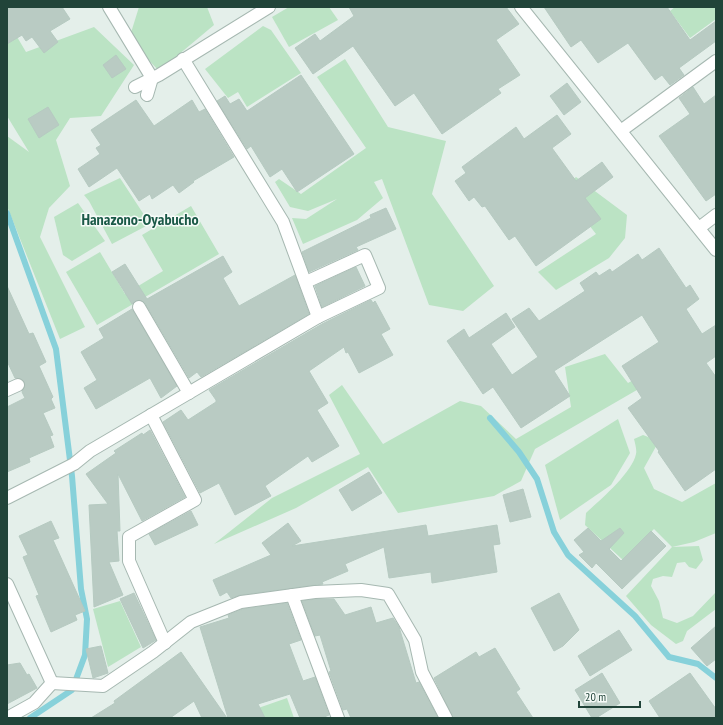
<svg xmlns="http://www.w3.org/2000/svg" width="723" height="725" font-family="'PT Sans Narrow',sans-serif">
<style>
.green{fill:#bbe3c4}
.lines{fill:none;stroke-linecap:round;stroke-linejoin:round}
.stream{stroke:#87d1da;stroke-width:6}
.building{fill:#b9cbc3;stroke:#b6cac1}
.minor-casing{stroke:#a6b8b1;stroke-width:14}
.minor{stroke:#fff;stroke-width:12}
.labels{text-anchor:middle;stroke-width:3;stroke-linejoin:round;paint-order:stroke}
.neighbourhood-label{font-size:16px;font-weight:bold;fill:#1a5947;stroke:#f6fbf8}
</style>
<rect width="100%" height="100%" fill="#e4efea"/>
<!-- green -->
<g class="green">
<path d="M139 7H207L214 25 159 71 129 39Z"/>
<path d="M289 7H329L338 20 289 47 272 17Z"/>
<path d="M675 7H716V19L690 38 670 11Z"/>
<path d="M7 20 26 52 94 27 134 65 101 116 70 118 56 140 70 186 49 208 40 237 85 327 60 339 7 206V136L29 152 7 116Z"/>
<path d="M263 26 271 30 301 73 247 107 238 92 228 98 205 69Z"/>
<path d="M345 59 388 127 446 141 432 194 494 286 463 311 429 305 382 179 374 182 383 198 357 220 303 244 292 218 306 219 337 199 308 211 290 207 275 182 279 179 301 194 366 148 317 77Z"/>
<path d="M576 177 627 215 625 238 609 258 556 290 538 272 596 234 561 189Z"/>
<path d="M120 178 150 224 112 244 89 201 84 195Z"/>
<path d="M78 203 105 241 72 261 63 255 54 217Z"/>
<path d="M191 206 219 254 97 325 66 272 100 252 125 294 163 271 142 235Z"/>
<path d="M691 347 699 354 535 449 521 481 494 496 398 513 368 467 296 508 214 544 272 498 360 454 329 395 342 385 383 444 460 401 481 406 516 439 571 407 565 367 605 354 628 383Z"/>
<path d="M618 419 630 453 611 485 560 520 545 465Z"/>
<path d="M643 435 659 441 644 468 654 489 682 502 716 483V533L694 542 672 547 699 546 703 560 696 569 689 567 685 562 677 563 672 577 663 576 653 579 651 586 659 601 663 618 677 623 693 616 716 592V609L687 631 683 641 676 644 651 625 626 596 672 547 654 529 623 560 585 525 586 513C600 500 632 473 636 454 637 450 635 443 634 439Z"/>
<path d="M120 601 141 647 108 667 93 609Z"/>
<path d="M287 698 294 718H230Z"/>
</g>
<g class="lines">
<!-- stream -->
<g class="stream">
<path d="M7 213 56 349 72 476 81 589 87 619 85 655 72 690 30 718"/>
<path d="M490 418 519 452 537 479 554 532 568 555 635 616 669 657 698 664 716 678"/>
</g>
</g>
<!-- building -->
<g class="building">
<path d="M7 7H62L70 19 50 31 58 42 44 53 32 37 26 41 22 35 7 44Z"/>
<path d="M349 7H506L519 24 496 40 520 75 498 89 501 93 442 134 414 93 395 106 353 46 313 74 295 48 315 34 320 41 354 16Z"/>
<path d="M544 7H667L690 40 716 21V41L679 68 684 75 670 85 662 75 655 80 628 43 598 63 581 40 571 47Z"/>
<path d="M116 55 126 69 112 78 103 65Z"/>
<path d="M301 75 354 154 297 192 282 169 270 177 251 146 247 149 217 101 225 96 230 104 239 99 247 111Z"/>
<path d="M567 83 581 102 564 115 550 96Z"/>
<path d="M693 87 704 104 716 95V194L706 201 659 136 690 114 679 98Z"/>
<path d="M136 100 154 126 192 100 199 112 205 109 234 157 193 181 194 182 179 193 173 185 152 199 150 194 139 201 117 168 89 187 78 169 100 154 96 148 101 145 91 130Z"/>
<path d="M48 107 59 125 39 138 28 119Z"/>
<path d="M557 115 571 134 552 148 576 181 602 162 613 177 585 198 601 219 536 266 515 236 509 240 485 206 482 207 474 197 469 201 455 181 466 173 462 167 516 127 524 139Z"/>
<path d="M386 208 396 229 356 247 358 250 309 272 302 252 371 218 370 215Z"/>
<path d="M659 248 686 288 690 285 699 299 686 309 702 334 716 325V356L706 363 716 377V469L685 491 658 452 659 451 628 408 642 398 622 366 659 342 642 315 554 371 570 396 521 428 493 387 483 394 447 341 464 329 469 338 506 313 515 327 491 344 512 375 538 357 512 319 529 308 539 321 585 291 580 283 596 272 599 276 610 269 612 272 638 254 642 260Z"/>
<path d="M223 256 232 272 223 278 239 306 295 275 309 314 201 377 197 372 189 378 145 303 139 300 132 304 112 272 125 264 147 299Z"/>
<path d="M356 267 365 286 322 307 315 286Z"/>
<path d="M7 286 29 334 33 333 46 362 39 366 53 397 51 399 55 408 43 413 53 435 50 436 54 447 29 458 30 462 7 472V407L25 398 22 392 25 385 22 379 15 378 7 361Z"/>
<path d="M371 300 373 303 375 301 390 329 381 334 393 355 359 373 348 352 346 353 344 347 309 371 328 403 317 410 339 446 312 462 308 456 265 486 271 496 235 515 219 483 200 493 163 422 181 410 188 420 216 402V400L209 390 322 324Z"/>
<path d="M132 309 177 386 161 398 150 378 96 409 84 388 97 380 81 352 104 338 99 329Z"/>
<path d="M150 430 185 497 142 521 118 474 120 531H117L119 561 109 562 123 595 94 607 89 505 108 504 86 474 116 453 114 451 142 433 143 435Z"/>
<path d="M369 472 382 493 352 511 339 490Z"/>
<path d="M523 489 531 517 510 522 503 495Z"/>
<path d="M191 511 198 525 155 545 149 534Z"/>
<path d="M51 521 59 538 53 540 85 611 75 615 77 620 51 632 36 596 39 595 23 557 28 555 19 536Z"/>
<path d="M288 523 301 541 292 546 426 525 428 536 497 525 500 544 493 545 497 572 432 583 431 572 389 578 384 547 345 564 348 571 322 582 323 584 240 595 231 598 227 592 220 596 213 580 271 555 262 543Z"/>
<path d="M588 528 601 541 620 528 624 533 609 549 621 561 651 531 666 546 622 589 596 563 592 568 579 555 584 552 574 540Z"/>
<path d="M134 593 156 640 143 648 120 599Z"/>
<path d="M559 593 579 630 563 646 554 651 531 608Z"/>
<path d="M316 599H334L345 615 371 607 376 623 393 618 399 627 416 683 419 682 438 718H351L347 709 343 710 329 672 331 671 320 635 315 636 302 601Z"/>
<path d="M287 603 301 640 289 644 303 681 315 677 329 715 322 718H300L290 694 258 704 265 718H228L200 627 229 618 228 615 243 609Z"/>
<path d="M716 626V659L707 666 691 648Z"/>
<path d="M619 630 632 650 590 676 578 656Z"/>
<path d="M101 646 108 673 93 678 86 649Z"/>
<path d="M495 648 520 689 516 692 533 718H453L434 678 476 652 479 657Z"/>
<path d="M181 652 227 718H202L194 701 170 718H91L115 703 114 701Z"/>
<path d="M20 663 27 675 29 674 37 688 7 704V665Z"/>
<path d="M602 673 620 703 596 718H592L575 690Z"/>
<path d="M690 673 716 709V718H660L649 701Z"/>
</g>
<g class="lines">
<!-- minor casing -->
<g class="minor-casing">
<g id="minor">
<path d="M109 7 152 78 147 95"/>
<path d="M521 7 716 250"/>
<path d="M183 59 283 222 318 317"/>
<path d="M135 87 159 75 269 7"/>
<path d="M622 130 716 61"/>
<path d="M699 228 716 215"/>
<path d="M139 307 189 393"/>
<path d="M7 390 18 385"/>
<path d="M151 415 195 500 129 537V561L165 643"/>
<path d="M7 498 74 464 90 451 318 317 379 288 365 255 306 282"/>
<path d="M7 584 52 683"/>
<path d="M292 595 338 718"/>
<path d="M52 683 103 686 153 652 191 622 241 602 315 592 361 590 388 594 415 640 422 672 446 718"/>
<path d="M7 718 34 703 52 683"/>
</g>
</g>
<!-- minor -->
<use href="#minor" class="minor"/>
</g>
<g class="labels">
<!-- neighbourhood labels -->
<g class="neighbourhood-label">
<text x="140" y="225">Hanazono-Oyabucho</text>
</g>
</g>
<!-- border -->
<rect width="723" height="725" fill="none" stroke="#214439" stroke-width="16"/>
<!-- scale -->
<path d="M579 701v6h61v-6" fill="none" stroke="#214439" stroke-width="2"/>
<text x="585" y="701" font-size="12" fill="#214439" stroke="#f6fbf8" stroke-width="3" paint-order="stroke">20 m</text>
</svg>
